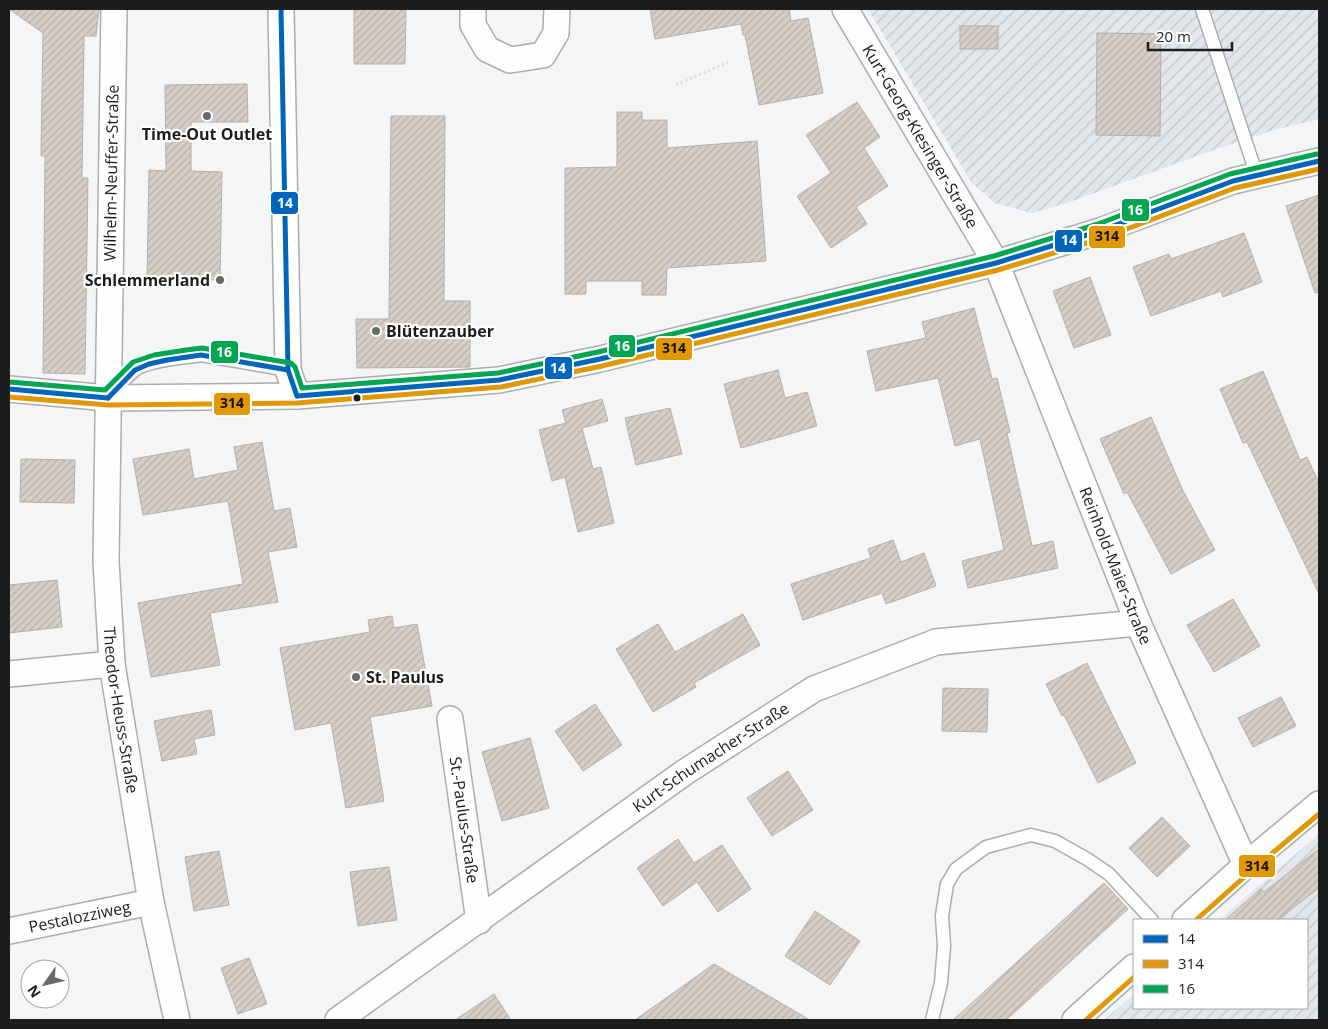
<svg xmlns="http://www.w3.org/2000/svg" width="1328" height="1029" font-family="'Open Sans',sans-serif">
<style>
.industrial{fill:url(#industrial-furrows)}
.building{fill:url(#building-hatch);stroke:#b0b0b1}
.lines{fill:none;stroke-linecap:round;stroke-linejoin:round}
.service-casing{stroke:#acacae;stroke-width:15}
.minor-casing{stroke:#acacae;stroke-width:28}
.path{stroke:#e0e0e1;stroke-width:3;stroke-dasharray:2.5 2.5;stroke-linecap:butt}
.service{stroke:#fdfefe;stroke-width:12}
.minor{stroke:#fdfefe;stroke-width:25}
.bus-1-casing{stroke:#fff;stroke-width:9}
.bus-2-casing{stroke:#fff;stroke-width:9}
.bus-3-casing{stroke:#fff;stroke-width:9}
.bus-1{stroke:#0065bd;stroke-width:5}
.bus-2{stroke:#e19803;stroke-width:5}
.bus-3{stroke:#00a651;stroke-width:5}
.poi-dot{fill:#68696a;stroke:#fff;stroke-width:2}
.bus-dot{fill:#1c1d1e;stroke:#fff;stroke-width:2}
.labels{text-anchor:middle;stroke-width:4.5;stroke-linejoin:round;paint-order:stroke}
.poi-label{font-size:16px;font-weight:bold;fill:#1c1d1e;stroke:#fff;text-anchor:start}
.street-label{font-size:16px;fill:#1c1d1e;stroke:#fff}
.line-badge{stroke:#fff;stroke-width:2}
.badge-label{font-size:14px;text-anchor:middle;font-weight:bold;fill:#fff}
.pale-badge-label{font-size:14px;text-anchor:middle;font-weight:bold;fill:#111}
</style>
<defs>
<pattern id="industrial-furrows" width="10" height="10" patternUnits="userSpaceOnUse" patternTransform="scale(1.25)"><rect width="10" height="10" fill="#e3e6ec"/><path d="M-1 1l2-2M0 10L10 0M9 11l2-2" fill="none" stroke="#c2c5ca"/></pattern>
<pattern id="building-hatch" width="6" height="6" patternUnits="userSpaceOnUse" patternTransform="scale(1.25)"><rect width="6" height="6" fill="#d7cec6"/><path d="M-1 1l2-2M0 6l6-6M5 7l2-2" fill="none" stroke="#b8b0aa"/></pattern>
</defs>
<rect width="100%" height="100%" fill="#f4f5f7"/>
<!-- industrial -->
<g class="industrial">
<path d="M868 9H1319V119L1274 130 1211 151 1067 203 1032 213 995 203 971 182Z"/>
<path d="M1319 834V1020H1104L1134 994V1008H1307V920H1219Z"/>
</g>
<!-- building -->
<g class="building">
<path d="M9 9H99L96 36H84L82 178H88L85 374 43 373 45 156H41L43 33Z"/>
<path d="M354 9H406L405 64H354Z"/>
<path d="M650 9H789L791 21 808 18 823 93 759 105 745 35H743L741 24 655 39Z"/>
<rect x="960" y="26" width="38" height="23"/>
<path d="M1097 33 1161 34 1160 136 1096 135Z"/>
<path d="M247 84 248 122H191V171L222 172 220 280 147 279 149 170 166 171 165 85Z"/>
<path d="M857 102 880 137 864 148 888 186 856 207 867 224 831 248 797 196 831 173 806 135Z"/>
<path d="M617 112H642V120H667V148L757 141 766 261 667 268 666 295H642V281H586V294H565V168L617 167Z"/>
<path d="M391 116H445L444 301H470V367L357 368 356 319H389Z"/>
<path d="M1319 195V292L1315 293 1286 206Z"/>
<path d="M1244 233 1262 282 1223 297 1221 291 1151 316 1133 267 1169 254 1171 259Z"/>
<path d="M1090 277 1111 335 1074 348 1053 291Z"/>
<path d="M974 308 992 379 997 378 1010 432 1007 433 1032 546 1053 541 1058 568 968 588 962 561 1004 550 980 439 955 446 938 378 876 391 867 351 926 338 922 322Z"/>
<path d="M778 370 785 398 807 392 817 426 741 448 724 384Z"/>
<path d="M1263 371 1300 460 1307 457 1319 483V594L1247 442 1243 443 1220 389Z"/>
<path d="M602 399 608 421 582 428 593 469 601 467 614 523 578 532 565 477 552 481 539 430 566 423 562 410Z"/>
<path d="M670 408 682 454 636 465 625 418Z"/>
<path d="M1151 417 1183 491 1215 550 1171 574 1127 492 1124 494 1100 439Z"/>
<path d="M262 442 274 511 290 508 297 547 268 552 278 602 210 613 220 665 151 677 138 603 243 584 228 501 143 515 133 459 189 449 194 479 238 470 234 447Z"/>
<path d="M21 459 75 460 74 503 20 502Z"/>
<path d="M893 540 901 562 924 553 936 586 886 604 882 593 803 620 791 584 871 558 868 549Z"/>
<path d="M57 580 62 627 9 633V585Z"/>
<path d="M1233 599 1260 646 1214 672 1187 625Z"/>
<path d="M743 614 760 645 694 683 696 687 653 712 616 649 658 624 675 652Z"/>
<path d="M392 616 394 628 417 624 432 706 370 717 384 801 346 808 331 723 295 730 280 648 370 632 368 620Z"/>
<path d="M1087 663 1136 763 1098 783 1064 715 1062 716 1046 684Z"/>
<path d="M943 688 988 689 987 732 942 731Z"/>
<path d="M1281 697 1296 726 1253 747 1238 718Z"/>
<path d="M595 704 622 745 583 771 555 731Z"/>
<path d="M211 710 215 735 194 739 197 754 162 761 154 721Z"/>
<path d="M530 738 549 808 502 821 482 752Z"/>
<path d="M788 771 813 810 772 836 747 798Z"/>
<path d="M1162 817 1190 846 1157 877 1129 848Z"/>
<path d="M678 839 694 863 722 845 751 889 718 912 697 882 663 906 637 868Z"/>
<path d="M1319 849V888L1277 920H1225L1261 889 1264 892Z"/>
<path d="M219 851 229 905 194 911 185 857Z"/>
<path d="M389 867 397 920 358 926 350 872Z"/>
<path d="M1104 883 1128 909 1006 1020H953Z"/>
<path d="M815 911 860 941 830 985 785 956Z"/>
<path d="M249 958 267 1004 238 1014 221 968Z"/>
<path d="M714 964 810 1020H635Z"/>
<path d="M494 994 511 1020H455Z"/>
</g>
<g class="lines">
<!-- service casing -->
<g class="service-casing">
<g id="service">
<path d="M1202 9 1257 176"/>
<path d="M110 396C118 387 126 377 135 370 148 360 184 358 201 355L288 370"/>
<path d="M932 1020 941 983 944 946 942 916 947 884 956 869 986 847 1031 835 1055 841 1087 859 1109 874 1152 920"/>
</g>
</g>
<!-- minor casing -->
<g class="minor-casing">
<g id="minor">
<path id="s1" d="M114 9 106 561 112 664 151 902 177 1020"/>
<path d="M281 9 288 370 297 396"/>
<path d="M473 9V25L487 49 510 60 543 55 556 33 557 9"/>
<path id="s2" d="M845 9 996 263 1138 623 1246 865"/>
<path d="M9 389 108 398 297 396 499 380 600 359 996 263 1100 231 1233 181 1319 161"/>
<path d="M9 674 112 664"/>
<path id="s3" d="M450 719 479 921"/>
<path d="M1185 920 1246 865 1319 804"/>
<path id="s4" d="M9 931 151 902"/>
<path id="s5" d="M338 1020 685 772 814 689 936 642 1138 623"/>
<path d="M1075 1020 1134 967"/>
</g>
</g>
<!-- path -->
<path class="path" d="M676 85 728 62"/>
<!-- service -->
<use href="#service" class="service"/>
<!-- minor -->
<use href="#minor" class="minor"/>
<!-- bus-1 casing -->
<g class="bus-1-casing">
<g id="bus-1">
<path d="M281 9 288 370 297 396"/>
<path d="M9 389 108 398"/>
<path d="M297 396 499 380 600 359 996 263 1100 231 1233 181 1319 161"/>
<path d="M108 398 135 370 149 364 167 360 201 355 288 370"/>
</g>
</g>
<!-- bus-2 casing -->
<g class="bus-2-casing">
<g id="bus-2">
<path d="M9 397 108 405 297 403 501 387 602 366 998 270 1103 238 1235 188 1319 169"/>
<path d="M1196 920 1251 871 1319 814"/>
<path d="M1086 1020 1134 977"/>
</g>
</g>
<!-- bus-3 casing -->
<g class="bus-3-casing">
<path id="bus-3" d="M10 382 105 390 133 362 154 355 186 350 202 348 291 363 295 367 302 388 498 373 598 352 994 256 1098 224 1230 174 1317 154"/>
</g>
<!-- bus-1 -->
<use href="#bus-1" class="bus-1"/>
<!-- bus-2 -->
<use href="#bus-2" class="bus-2"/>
<!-- bus-3 -->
<use href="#bus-3" class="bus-3"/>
</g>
<!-- markers -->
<g class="poi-dot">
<circle cx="207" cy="116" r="5"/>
<circle cx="220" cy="280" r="5"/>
<circle cx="376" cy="331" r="5"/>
<circle cx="356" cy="677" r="5"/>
</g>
<circle class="bus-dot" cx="357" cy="398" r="4.5"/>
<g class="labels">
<!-- poi labels -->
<g class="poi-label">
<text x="207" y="140" text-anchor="middle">Time-Out Outlet</text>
<text x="210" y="286" text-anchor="end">Schlemmerland</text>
<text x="386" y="337">Blütenzauber</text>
<text x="366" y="683">St. Paulus</text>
</g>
<!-- street labels -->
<g class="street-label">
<text dy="6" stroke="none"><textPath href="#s2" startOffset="148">Kurt-Georg-Kiesinger-Straße</textPath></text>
<text transform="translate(111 173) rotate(-89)" y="6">Wilhelm-Neuffer-Straße</text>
<text dy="6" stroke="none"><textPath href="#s2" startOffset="621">Reinhold-Maier-Straße</textPath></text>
<text dy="6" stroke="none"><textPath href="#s1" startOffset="702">Theodor-Heuss-Straße</textPath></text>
<text dy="6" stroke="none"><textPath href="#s5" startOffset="456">Kurt-Schumacher-Straße</textPath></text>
<text dy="6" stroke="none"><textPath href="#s3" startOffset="102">St.-Paulus-Straße</textPath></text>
<text dy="6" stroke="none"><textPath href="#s4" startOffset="72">Pestalozziweg</textPath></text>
</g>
</g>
<g class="line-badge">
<rect x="270" y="191" width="29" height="24" rx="5" fill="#0065bd"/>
<rect x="1121" y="198" width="29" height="24" rx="5" fill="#00a651"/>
<rect x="1088" y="225" width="38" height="24" rx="5" fill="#e19803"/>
<rect x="1054" y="229" width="29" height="24" rx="5" fill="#0065bd"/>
<rect x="608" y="334" width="28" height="24" rx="5" fill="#00a651"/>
<rect x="655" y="337" width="38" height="24" rx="5" fill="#e19803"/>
<rect x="210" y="340" width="29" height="24" rx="5" fill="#00a651"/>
<rect x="544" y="356" width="29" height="24" rx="5" fill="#0065bd"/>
<rect x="213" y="392" width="38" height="24" rx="5" fill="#e19803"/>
<rect x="1238" y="854" width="38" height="24" rx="5" fill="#e19803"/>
</g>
<g class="badge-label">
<text x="285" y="208">14</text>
<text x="1135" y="215">16</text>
<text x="1069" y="245">14</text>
<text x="622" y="351">16</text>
<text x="224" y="357">16</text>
<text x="558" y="373">14</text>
</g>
<g class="pale-badge-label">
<text x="1107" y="241">314</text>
<text x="674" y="353">314</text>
<text x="232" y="408">314</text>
<text x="1257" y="871">314</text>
</g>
<!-- border -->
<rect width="1328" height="1029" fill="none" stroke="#1c1d1e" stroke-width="20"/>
<!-- legend -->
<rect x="1133" y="919" width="175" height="90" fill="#ffffff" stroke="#a4a5a5"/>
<rect x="1143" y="935" width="25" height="8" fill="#0065bd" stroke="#a4a5a5"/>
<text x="1178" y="944" font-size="15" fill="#1c1d1e">14</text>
<rect x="1143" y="960" width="25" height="8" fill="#e19803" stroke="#a4a5a5"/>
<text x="1178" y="969" font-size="15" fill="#1c1d1e">314</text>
<rect x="1143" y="985" width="25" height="8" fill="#00a651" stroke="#a4a5a5"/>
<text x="1178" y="994" font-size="15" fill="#1c1d1e">16</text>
<!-- north arrow -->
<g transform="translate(45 984) rotate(236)"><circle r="24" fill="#ffffff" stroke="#a4a5a5"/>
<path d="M0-4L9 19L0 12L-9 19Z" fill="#68696a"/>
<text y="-8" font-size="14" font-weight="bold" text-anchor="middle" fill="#1c1d1e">N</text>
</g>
<!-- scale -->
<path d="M1148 42v8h84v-8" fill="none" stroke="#1c1d1e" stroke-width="2.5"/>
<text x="1156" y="42" font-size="15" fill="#1c1d1e" stroke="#ffffff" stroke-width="4" paint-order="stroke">20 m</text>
</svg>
